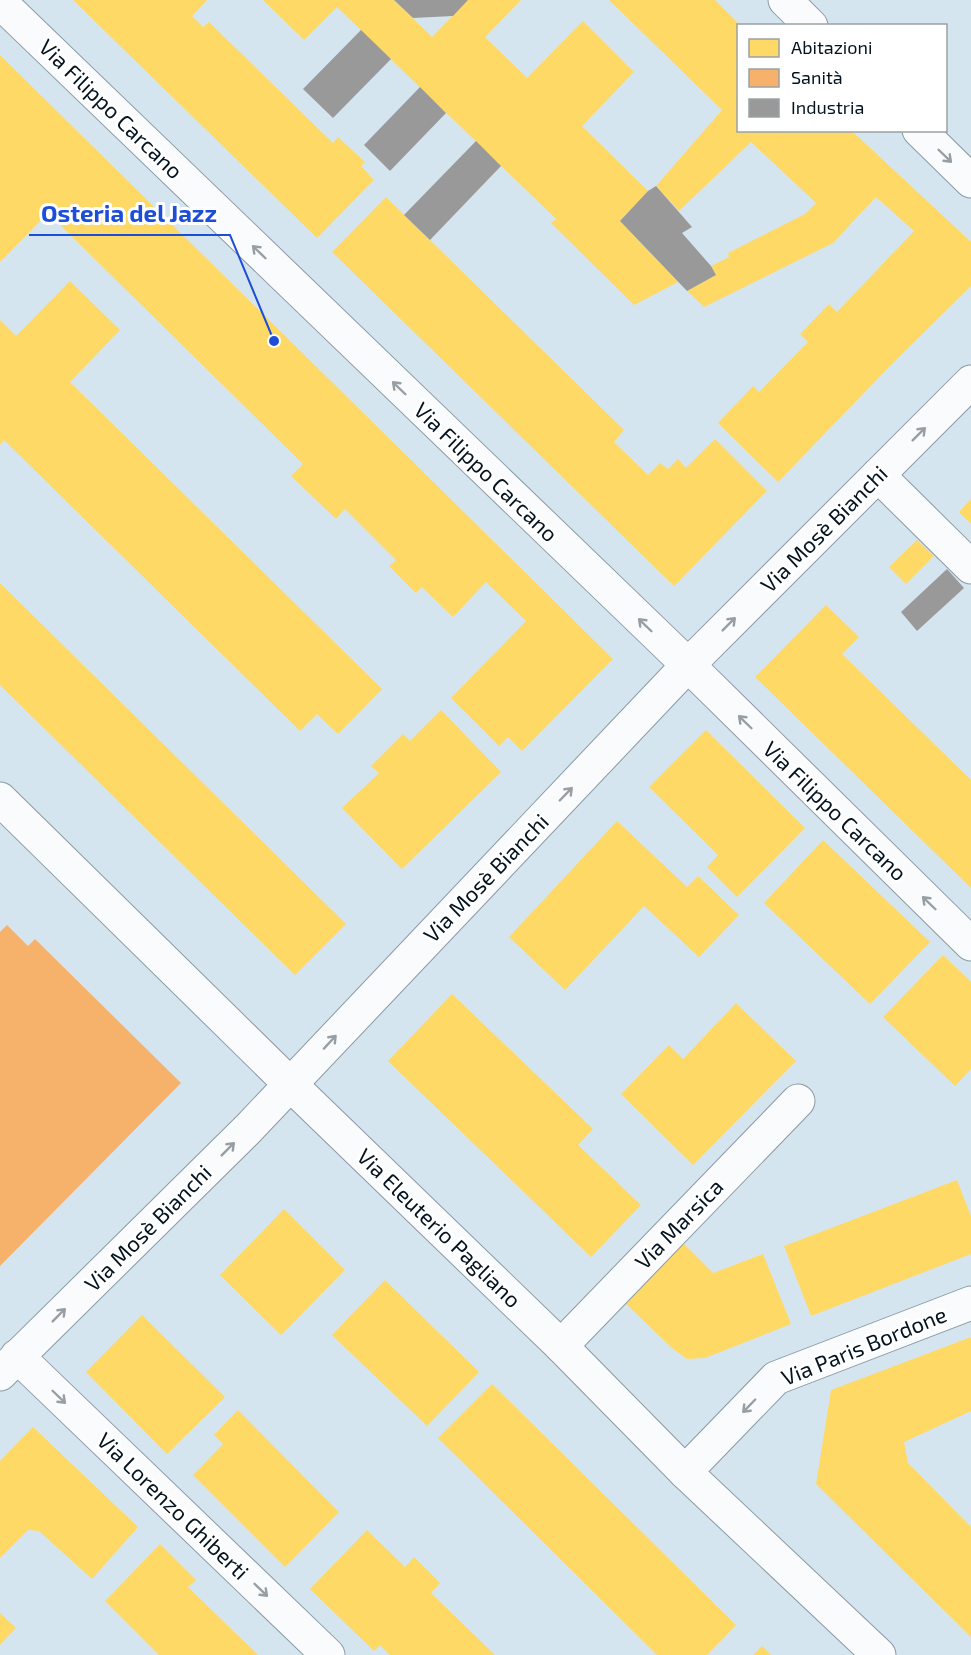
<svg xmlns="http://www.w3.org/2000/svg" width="971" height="1655" font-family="'Exo 2',sans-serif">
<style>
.homes{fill:#ffd966}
.health{fill:#f6b26b}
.industry{fill:#999}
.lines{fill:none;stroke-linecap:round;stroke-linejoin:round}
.minor-casing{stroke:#8b9aa5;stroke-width:35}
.minor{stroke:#f9fbfd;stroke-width:33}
.oneway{stroke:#979ea4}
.labels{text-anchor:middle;stroke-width:6;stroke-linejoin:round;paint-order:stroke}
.street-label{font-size:22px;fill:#03131f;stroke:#fff}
.leader{fill:none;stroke:#1d4ed8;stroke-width:2}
.callout-dot{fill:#1d4ed8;stroke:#fff;stroke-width:2}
.callout-label{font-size:24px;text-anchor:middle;font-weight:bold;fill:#1d4ed8;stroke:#fff;stroke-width:6;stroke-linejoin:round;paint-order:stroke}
</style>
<rect width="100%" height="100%" fill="#d5e5f0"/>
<!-- homes -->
<g class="homes">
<path d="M73 0H207L192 16 203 27 209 22 333 143 338 137 365 162 361 166 374 180 317 238Z"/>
<path d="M263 0H394L432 37 468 0H521L485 37 527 78 583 21 634 72 582 126 648 191 620 221 678 282 634 305 551 223 556 219 337 7 304 40Z"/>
<path d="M609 0H715L741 26H738V130H851L971 242V286L891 365 778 482 718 423 753 386 759 392 808 342 800 334 829 304 837 312 914 231 876 197 833 243 704 307 687 291 716 275 711 266 729 257 728 253 805 214 816 203 751 142 679 211 656 186 722 110Z"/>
<path d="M0 55 613 659 522 751 508 737 499 746 451 698 526 621 486 582 453 617 422 587 416 593 389 566 396 560 345 509 336 519 291 476 303 464 48 213 0 262Z"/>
<path d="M386 197 624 430 614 442 648 475 660 463 668 469 678 459 686 468 715 439 767 491 674 586 332 252Z"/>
<path d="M70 281 120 330 70 382 382 689 338 734 317 714 300 731 4 440 0 445V320L16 336Z"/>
<path d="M971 499V524L959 512Z"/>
<path d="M917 540 934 556 906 584 889 567Z"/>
<path d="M0 583 346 924 295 975 0 685Z"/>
<path d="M826 605 859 637 842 654 971 780V888L755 677Z"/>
<path d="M441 710 501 772 402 869 342 808 379 773 371 766 403 734 410 741Z"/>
<path d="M706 730 805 828 737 897 707 867 718 855 649 787Z"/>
<path d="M617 821 687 887 698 876 739 915 699 957 644 906 565 990 509 937Z"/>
<path d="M823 840 930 942 870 1004 764 903Z"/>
<path d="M943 955 971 982V1069L955 1086 883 1017Z"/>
<path d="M452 994 593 1129 578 1145 641 1205 591 1257 388 1061Z"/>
<path d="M736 1003 796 1061 693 1165 621 1094 669 1045 683 1059Z"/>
<path d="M957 1180 971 1216V1254L811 1316 784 1246Z"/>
<path d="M284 1209 345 1270 281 1335 220 1275Z"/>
<path d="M684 1244 713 1273 763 1254 791 1324 705 1358 687 1359 673 1349 623 1301Z"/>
<path d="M385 1280 479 1372 427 1426 332 1335Z"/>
<path d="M142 1315 225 1397 167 1454 86 1372Z"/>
<path d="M971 1337V1411L904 1442 908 1463 971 1527V1637L816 1484 831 1390Z"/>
<path d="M492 1384 736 1625 707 1655H657L438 1438Z"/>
<path d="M238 1410 339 1512 285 1567 193 1475 223 1444 214 1435Z"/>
<path d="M33 1427 138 1527 92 1579 39 1531 28 1530 0 1558V1461Z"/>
<path d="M367 1530 405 1567 414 1557 440 1583 431 1593 495 1655H390L380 1645 374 1651 310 1589Z"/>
<path d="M160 1544 196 1580 188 1587 258 1655H159L105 1601Z"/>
<path d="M0 1613 16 1628 0 1645Z"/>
<path d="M762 1646 771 1655H753Z"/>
</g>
<!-- health -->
<path class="health" d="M7 925 28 946 35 939 181 1083 0 1266V932Z"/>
<!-- industry -->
<g class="industry">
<path d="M394 0H468L453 16 413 18Z"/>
<path d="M361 30 391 59 333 118 303 89Z"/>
<path d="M420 87 446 113 390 171 364 145Z"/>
<path d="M476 141 501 166 430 240 404 215Z"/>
<path d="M656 186 692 227 682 233 711 266 716 275 687 291 620 221 648 191Z"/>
<path d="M947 569 964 588 917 631 901 612Z"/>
</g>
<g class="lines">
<!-- minor casing -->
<g class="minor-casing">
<g id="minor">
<path d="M785 0 811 26"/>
<path d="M0 2 688 665 971 944"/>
<path d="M919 130 971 181"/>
<path d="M878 475 971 567"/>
<path d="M0 799 290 1084 561 1346 685 1472 879 1655"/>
<path d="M561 1346 798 1101"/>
<path d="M17 1356 328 1655"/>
<path d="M0 1374 248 1129 688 665 971 382"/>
<path d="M685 1472 776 1378 971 1303"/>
</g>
</g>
<!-- minor -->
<use href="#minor" class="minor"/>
</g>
<!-- one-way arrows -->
<defs><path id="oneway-shaft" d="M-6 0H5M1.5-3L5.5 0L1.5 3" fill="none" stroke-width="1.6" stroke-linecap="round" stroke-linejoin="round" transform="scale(1.5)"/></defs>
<g class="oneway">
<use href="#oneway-shaft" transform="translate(945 156) rotate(44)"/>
<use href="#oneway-shaft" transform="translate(259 252) rotate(-136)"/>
<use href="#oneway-shaft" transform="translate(399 388) rotate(-136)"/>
<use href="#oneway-shaft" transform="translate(919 434) rotate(-45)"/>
<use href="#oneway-shaft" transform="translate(729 624) rotate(-45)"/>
<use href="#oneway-shaft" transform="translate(645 625) rotate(-136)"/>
<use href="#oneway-shaft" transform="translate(745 722) rotate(-136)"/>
<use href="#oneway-shaft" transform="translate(566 794) rotate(-46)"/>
<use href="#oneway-shaft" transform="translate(929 903) rotate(-136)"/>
<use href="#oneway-shaft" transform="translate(330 1042) rotate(-47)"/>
<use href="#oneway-shaft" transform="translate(228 1149) rotate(-45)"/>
<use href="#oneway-shaft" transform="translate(59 1315) rotate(-45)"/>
<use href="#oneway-shaft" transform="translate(59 1397) rotate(44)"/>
<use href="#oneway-shaft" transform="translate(749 1406) rotate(134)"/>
<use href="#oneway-shaft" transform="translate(261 1590) rotate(44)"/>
</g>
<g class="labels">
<!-- street labels -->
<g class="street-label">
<text transform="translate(111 109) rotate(44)" y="8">Via Filippo Carcano</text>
<text transform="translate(486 472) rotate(44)" y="8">Via Filippo Carcano</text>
<text transform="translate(824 529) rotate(-45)" y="8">Via Mosè Bianchi</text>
<text transform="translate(835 811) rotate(44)" y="8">Via Filippo Carcano</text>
<text transform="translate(486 878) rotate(-46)" y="8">Via Mosè Bianchi</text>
<text transform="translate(679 1224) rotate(-46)" y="8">Via Marsica</text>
<text transform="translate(148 1228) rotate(-45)" y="8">Via Mosè Bianchi</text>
<text transform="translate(439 1228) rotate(44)" y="8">Via Eleuterio Pagliano</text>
<text transform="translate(864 1346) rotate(-22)" y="8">Via Paris Bordone</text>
<text transform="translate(173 1506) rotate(44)" y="8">Via Lorenzo Ghiberti</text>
</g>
</g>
<!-- callouts -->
<path class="leader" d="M274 341L230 235H29"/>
<circle class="callout-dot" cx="274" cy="341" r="6"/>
<g class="callout-label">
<text x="129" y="222">Osteria del Jazz</text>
</g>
<!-- legend -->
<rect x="737" y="24" width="210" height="108" fill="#ffffff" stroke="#9aa1a5" stroke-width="1.5"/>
<rect x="749" y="39" width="30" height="18" fill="#ffd966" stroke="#9aa1a5" stroke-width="1.5"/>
<text x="791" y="54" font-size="18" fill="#03131f">Abitazioni</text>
<rect x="749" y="69" width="30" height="18" fill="#f6b26b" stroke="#9aa1a5" stroke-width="1.5"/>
<text x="791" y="84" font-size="18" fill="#03131f">Sanità</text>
<rect x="749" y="99" width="30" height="18" fill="#999999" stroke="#9aa1a5" stroke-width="1.5"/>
<text x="791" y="114" font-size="18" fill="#03131f">Industria</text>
</svg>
